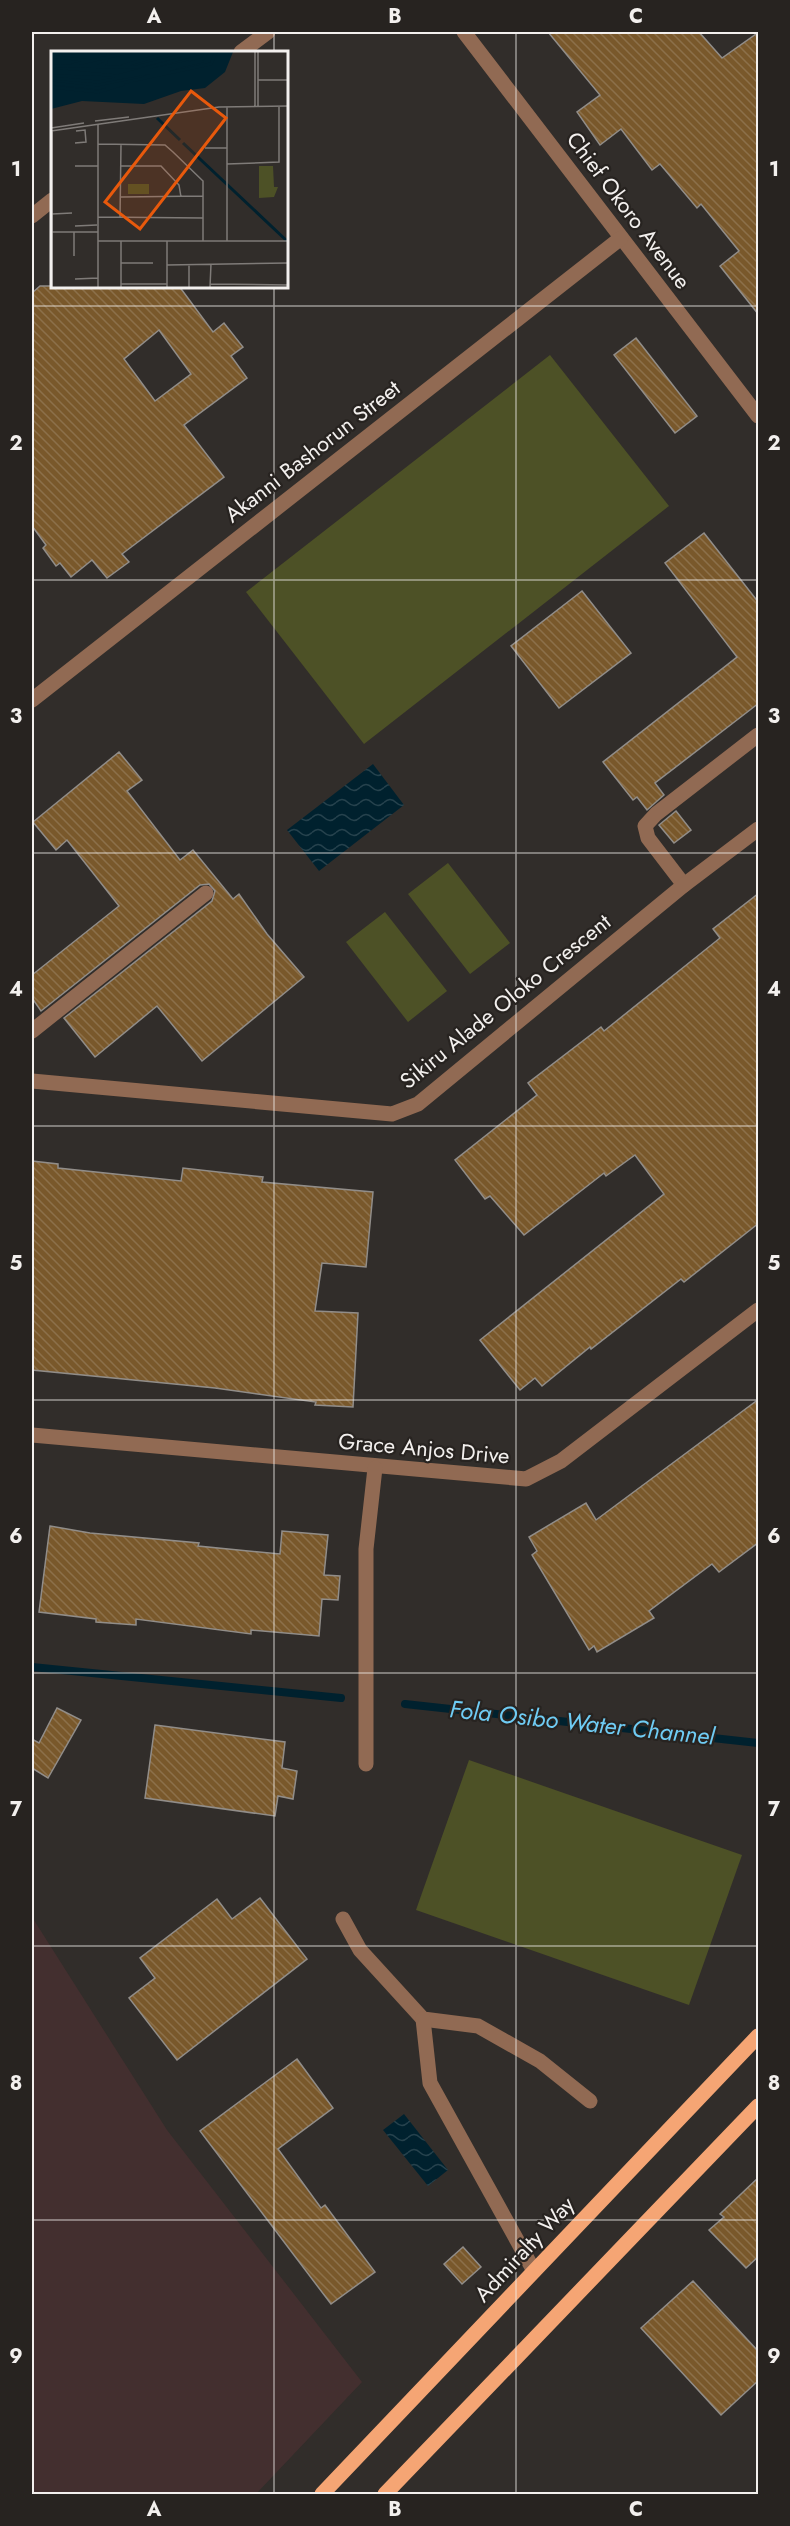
<svg xmlns="http://www.w3.org/2000/svg" width="790" height="2526" font-family="Jost,sans-serif">
<style>
.commercial{fill:#432f2f}
.grass{fill:#4d5126}
.water{fill:url(#water-waves)}
.lines{fill:none;stroke-linecap:round;stroke-linejoin:round}
.stream{stroke:#00212e;stroke-width:8}
.building{fill:url(#building-back-hatch);stroke:#918d89;stroke-width:1.5;fill-rule:evenodd}
.minor{stroke:#916a53;stroke-width:15}
.major{stroke:#f5a574;stroke-width:15}
.grid{fill:none;stroke:#f3f0ee;stroke-width:1.5;stroke-opacity:0.55}
.labels{text-anchor:middle;stroke-width:4.5;stroke-linejoin:round;paint-order:stroke}
.street-label{font-size:22px;fill:#f3f0ee;stroke:#272320}
.water-label{font-size:24px;font-style:italic;fill:#6fccf4;stroke:#272320}
.inset-river{fill:none;stroke:#00212e;stroke-width:3}
.inset-road{fill:none;stroke:#7f7b78;stroke-width:1.5}
.view{fill:#e8590c;fill-opacity:0.15;stroke:#e8590c;stroke-width:3}
.inset-edge{fill:none;stroke:#f3f0ee;stroke-width:3}
.neatline{fill:none;stroke:#f3f0ee;stroke-width:2}
.grid-label{font-size:20px;text-anchor:middle;font-weight:bold;fill:#f3f0ee}
</style>
<defs>
<pattern id="water-waves" width="16" height="10" patternUnits="userSpaceOnUse" patternTransform="scale(1.5)"><rect width="16" height="10" fill="#00212e"/><path d="M0 5q4-4 8 0t8 0" fill="none" stroke="#26424d"/></pattern>
<pattern id="building-back-hatch" width="6" height="6" patternUnits="userSpaceOnUse" patternTransform="scale(1.5)"><rect width="6" height="6" fill="#79582b"/><path d="M-1 5l2 2M0 0l6 6M5-1l2 2" fill="none" stroke="#8c704a"/></pattern>
</defs>
<rect width="100%" height="100%" fill="#312d2a"/>
<!-- commercial -->
<path class="commercial" d="M32 1917 167 2130 362 2382 256 2494H32Z"/>
<!-- grass -->
<g class="grass">
<path d="M550 355 669 506 364 744 246 592Z"/>
<path d="M448 863 510 943 470 974 408 894Z"/>
<path d="M385 912 447 991 408 1022 346 942Z"/>
<path d="M469 1760 742 1855 689 2005 416 1910Z"/>
</g>
<!-- water -->
<g class="water">
<path d="M373 764 404 805 319 871 287 830Z"/>
<path d="M404 2114 448 2170 428 2186 383 2130Z"/>
</g>
<g class="lines">
<!-- stream -->
<g class="stream">
<path d="M32 1667 341 1698"/>
<path d="M405 1704 758 1743"/>
</g>
</g>
<!-- building -->
<g class="building">
<path d="M548 32H699L722 58 759 32V315L720 266 739 251 701 204 697 208 660 164 652 170 621 129 600 145 577 112 600 95Z"/>
<path d="M40 286H179L213 332 224 323 243 347 231 356 247 378 184 425 224 477 122 554 129 562 107 578 92 560 71 577 60 563 56 566 43 548 46 545 32 526V293ZM159 330 191 374 155 401 124 359Z"/>
<path d="M636 338 697 416 675 433 614 355Z"/>
<path d="M704 533 759 603V703L655 783 664 795 647 810 637 797 633 800 603 762 737 657 665 563Z"/>
<path d="M582 591 631 653 559 708 511 646Z"/>
<path d="M119 752 142 780 127 791 180 860 193 850 233 899 239 894 267 934 304 977 202 1061 157 1006 95 1057 64 1018 212 901 215 891 209 884 200 885 41 1011 32 998V975L119 906 67 840 56 850 33 822Z"/>
<path d="M676 811 691 830 674 843 659 825Z"/>
<path d="M759 893V1223L684 1282 681 1279 591 1349 590 1347 542 1386 535 1378 520 1390 480 1340 664 1194 635 1155 606 1176 604 1173 524 1235 490 1196 485 1199 455 1160 537 1095 528 1083 601 1027 604 1031 720 938 713 929Z"/>
<path d="M32 1161 58 1164V1168L181 1181 183 1168 263 1177 262 1182 373 1192 366 1267 322 1263 315 1311 358 1313 353 1407 315 1405 316 1402 215 1388 32 1370Z"/>
<path d="M759 1399V1542L719 1572 712 1564 649 1611 654 1618 597 1652 594 1646 589 1650 532 1555 537 1551 529 1537 586 1503 596 1520Z"/>
<path d="M50 1526 90 1533 199 1543 198 1546 280 1554 282 1531 328 1535 324 1575 340 1576 338 1600 322 1599 319 1636 251 1630V1634L136 1619V1625L96 1622V1619L39 1612Z"/>
<path d="M57 1708 81 1720 48 1778 32 1768V1739L39 1743Z"/>
<path d="M155 1725 285 1742 282 1768 297 1771 293 1799 278 1796 275 1816 145 1798Z"/>
<path d="M260 1898 307 1959 177 2060 129 1998 155 1978 140 1958 217 1899 232 1919Z"/>
<path d="M297 2059 333 2108 278 2149 321 2208 325 2205 375 2272 331 2304 200 2131Z"/>
<path d="M759 2177V2256L746 2268 709 2230 724 2217 720 2214Z"/>
<path d="M463 2247 481 2267 462 2284 444 2264Z"/>
<path d="M693 2281 759 2352V2380L721 2415 641 2328Z"/>
</g>
<g class="lines">
<!-- minor -->
<g class="minor">
<path d="M464 32 758 416"/>
<path d="M241 52 268 32"/>
<path d="M32 216 52 200"/>
<path d="M32 700 621 238"/>
<path d="M684 885 648 838 645 826 656 814 758 735"/>
<path d="M32 1031 206 893"/>
<path d="M32 1081 392 1114 418 1104 684 885 758 829"/>
<path d="M32 1435 526 1479 561 1461 758 1310"/>
<path d="M366 1764V1549L375 1468"/>
<path d="M343 1919 360 1950 423 2019 478 2026 540 2061 590 2101"/>
<path d="M423 2019 430 2083 534 2271"/>
</g>
<!-- major -->
<g class="major">
<path d="M322 2494 758 2036"/>
<path d="M385 2494 758 2106"/>
</g>
</g>
<!-- grid -->
<path class="grid" d="M274 32V52M516 32V2494M274 286V2494M32 306H758M32 580H758M32 853H758M32 1126H758M32 1400H758M32 1673H758M32 1946H758M32 2220H758"/>
<g class="labels">
<!-- street labels -->
<g class="street-label">
<text transform="translate(629 210) rotate(53)" y="8">Chief Okoro Avenue</text>
<text transform="translate(312 451) rotate(-38)" y="8">Akanni Bashorun Street</text>
<text transform="translate(505 1001) rotate(-39)" y="8">Sikiru Alade Oloko Crescent</text>
<text transform="translate(424 1448) rotate(5)" y="8">Grace Anjos Drive</text>
<text transform="translate(524 2249) rotate(-47)" y="8">Admiralty Way</text>
</g>
<!-- water labels -->
<g class="water-label">
<text transform="translate(582 1723) rotate(6)" y="8">Fola Osibo Water Channel</text>
</g>
</g>
<!-- overview -->
<g transform="translate(51 51)">
<rect width="237" height="237" fill="#312d2a"/>
<path d="M208 115H222L223 136H227L223 146 208 147ZM77 133H98V143H77Z" fill="#4d5126"/>
<path d="M0 1H182L174 21 154 37 130 40 93 53 31 50 0 58Z" fill="#00212e"/>
<path class="inset-river" d="M0 3 33 1M0 5 39 10M21 14 80 1M134 14 152 10M0 15 85 16 143 1M47 15 55 12 57 1M71 15 120 1M0 19 67 25 154 1M0 22 43 23M0 27 47 31 118 18M63 27 138 11M92 27 152 8 156 1M0 32 47 37 160 13 165 1M0 36 47 41 73 33M106 67 129 89M132 92 236 190"/>
<path class="inset-road" d="M207 1V55M207 29H237M204 55V1M44 70 78 66M0 77 33 72M0 80 168 56 237 55M1 80V236M24 92 35 91 34 79 25 80M47 93 114 94 122 101 152 130V190M154 97H176M176 113 228 111V55M24 115H47M70 115H110L128 134 130 146M70 146 152 145M1 163 21 162M47 166 152 167M69 167 70 94M24 175 46 174M1 181H47M47 190H237M70 190V236M116 190V236M176 190V56M23 205V181M70 212H102M116 214 237 212M24 228 47 227M70 233H116M159 233 237 234M47 236V73M138 236V214M159 236 160 213"/>
<path class="view" d="M140 40 175 67 89 178 54 151Z"/>
<rect width="237" height="237" class="inset-edge"/>
</g>
<!-- border -->
<rect width="790" height="2526" fill="none" stroke="#272320" stroke-width="66"/>
<rect x="33" y="33" width="724" height="2460" class="neatline"/>
<g class="grid-label">
<text x="154" y="23">A</text>
<text x="395" y="23">B</text>
<text x="636" y="23">C</text>
<text x="16" y="176">1</text>
<text x="774" y="176">1</text>
<text x="16" y="450">2</text>
<text x="774" y="450">2</text>
<text x="16" y="723">3</text>
<text x="774" y="723">3</text>
<text x="16" y="996">4</text>
<text x="774" y="996">4</text>
<text x="16" y="1270">5</text>
<text x="774" y="1270">5</text>
<text x="16" y="1543">6</text>
<text x="774" y="1543">6</text>
<text x="16" y="1816">7</text>
<text x="774" y="1816">7</text>
<text x="16" y="2090">8</text>
<text x="774" y="2090">8</text>
<text x="16" y="2363">9</text>
<text x="774" y="2363">9</text>
<text x="154" y="2516">A</text>
<text x="395" y="2516">B</text>
<text x="636" y="2516">C</text>
</g>
</svg>
